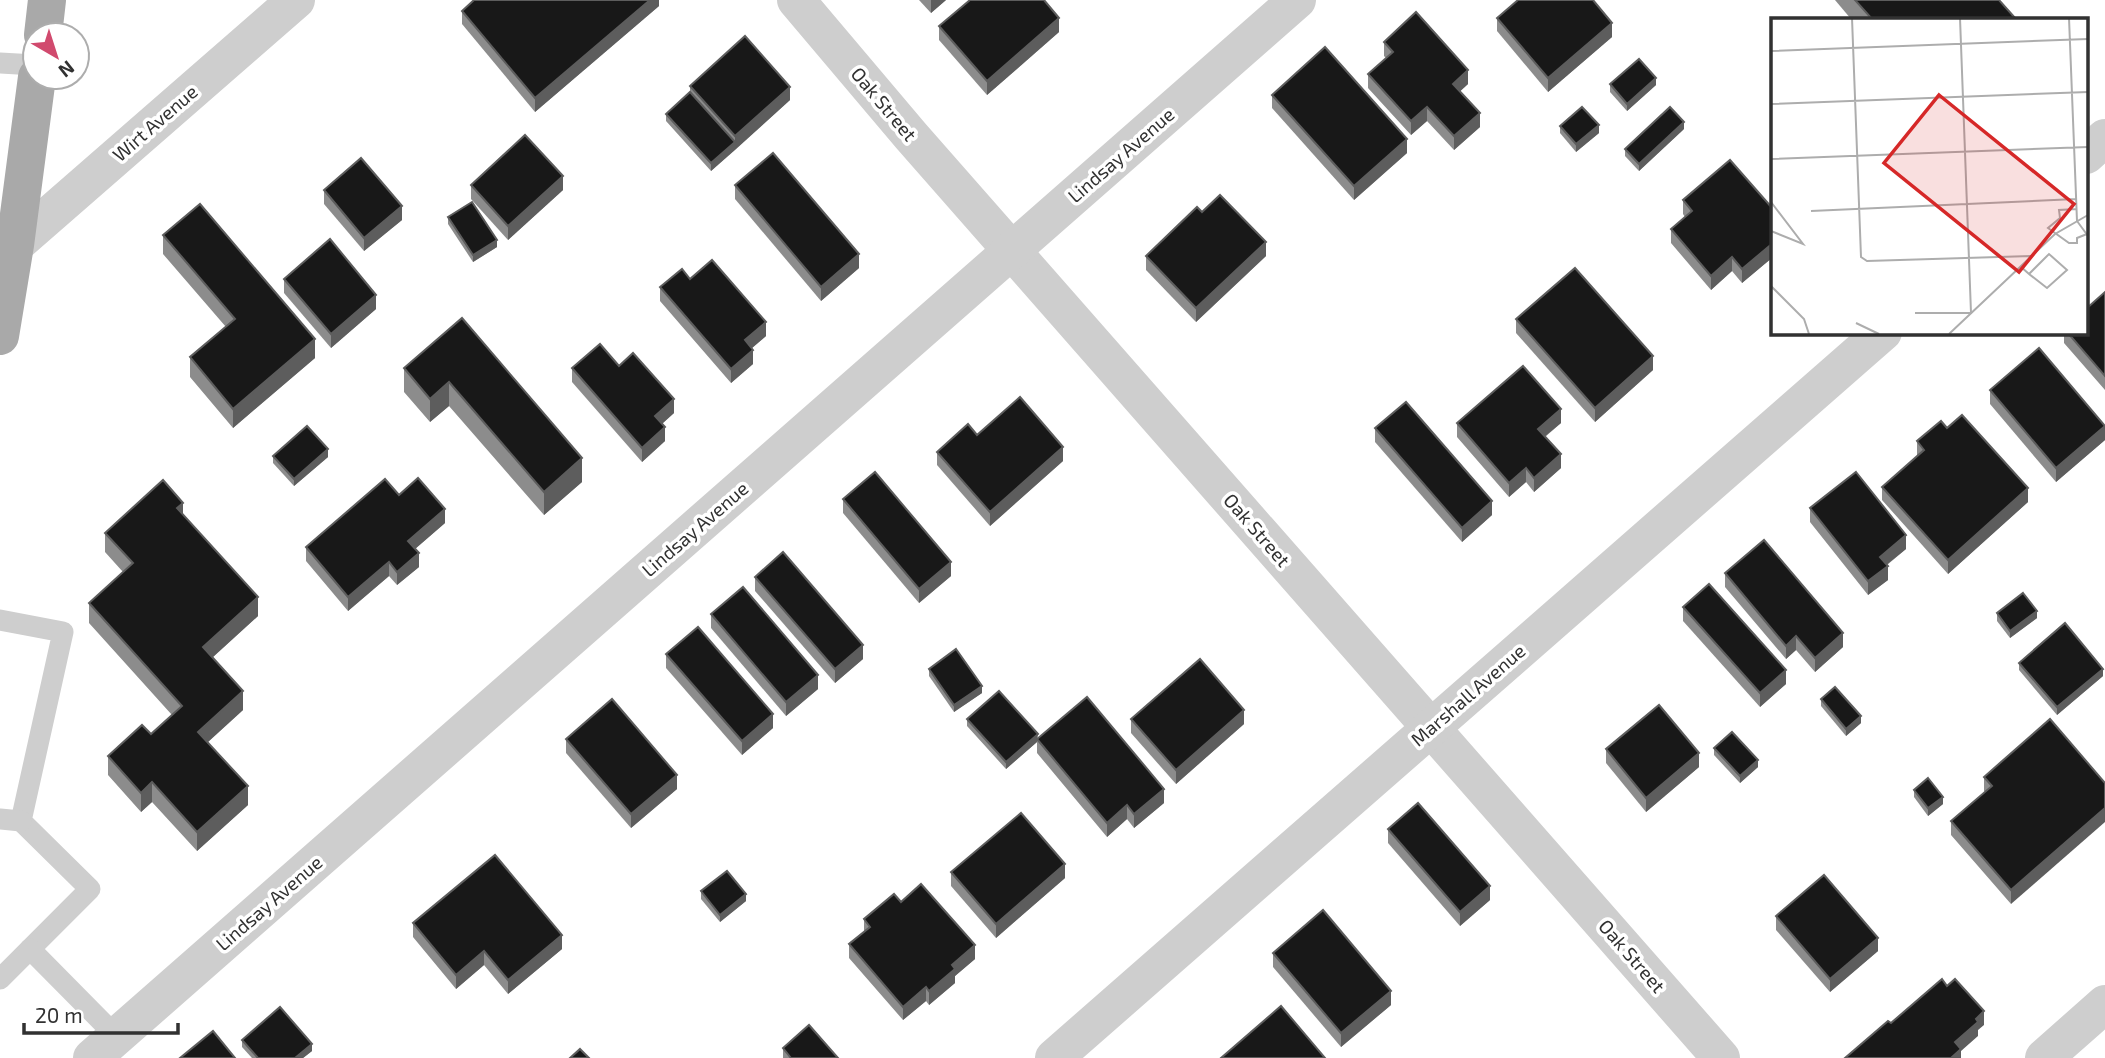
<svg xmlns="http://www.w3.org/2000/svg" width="2105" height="1058" font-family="'Exo 2',sans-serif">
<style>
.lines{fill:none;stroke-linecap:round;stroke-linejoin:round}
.service{stroke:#cecece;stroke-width:21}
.minor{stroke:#cecece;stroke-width:38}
.primary{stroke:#a9a9a9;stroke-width:38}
.wall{fill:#8c8c8c}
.shaded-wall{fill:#5d5d5d}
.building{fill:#181818;stroke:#5d5d5d;stroke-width:2}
.labels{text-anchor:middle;stroke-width:7;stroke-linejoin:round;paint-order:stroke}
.street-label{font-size:19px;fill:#313131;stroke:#fff}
.inset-road{fill:none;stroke:#adadad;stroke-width:2}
.view{fill:#d62828;fill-opacity:0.15;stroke:#d62828;stroke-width:3.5}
.inset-edge{fill:none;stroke:#313131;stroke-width:3.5}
</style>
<rect width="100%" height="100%" fill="#fff"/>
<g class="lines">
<!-- service -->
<g class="service">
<path d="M0 63 35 65"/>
<path d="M0 620 63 632 21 821 90 889 0 979"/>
<path d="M0 819 21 821"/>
<path d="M30 949 117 1037"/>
</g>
<!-- minor -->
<g class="minor">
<path d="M796 0 911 136 1721 1058"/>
<path d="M2086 155 2105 138"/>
<path d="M15 245 296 0"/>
<path d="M92 1058 1297 0"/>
<path d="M1054 1058 1883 332"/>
<path d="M2044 1058 2105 1004"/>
</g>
<!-- primary -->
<g class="primary">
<path d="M43 35 47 0"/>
<path d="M0 336 15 245 37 77"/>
</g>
</g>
<!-- wall -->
<g class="wall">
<path d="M659 0V6L535 112 462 24V11Z"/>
<path d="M919 0H946L931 13Z"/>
<path d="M1835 0H1999L2016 19H1851Z"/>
<path d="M1497 18 1612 37 1548 92 1497 31Z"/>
<path d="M939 26 1059 32 987 95 939 40Z"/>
<path d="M1384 42 1468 84 1460 91 1480 127 1454 150 1427 121 1411 135 1368 88V74L1386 58 1384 56Z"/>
<path d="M1610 84 1656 85 1627 111 1610 92Z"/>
<path d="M690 86 790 100 711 171 666 121V114L690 92Z"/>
<path d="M1272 95 1407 153 1354 200 1272 108Z"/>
<path d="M1560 126 1599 133 1576 152 1560 133Z"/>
<path d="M1684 129 1639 171 1625 156V149Z"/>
<path d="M471 185 563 190 508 240 471 199Z"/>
<path d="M735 185 859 268 821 301 735 199Z"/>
<path d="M324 190 402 220 364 251 324 204Z"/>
<path d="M1683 200 1773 209V257L1742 283 1732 271 1711 290 1671 243V229L1685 217 1683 214Z"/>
<path d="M1202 212 1266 256 1196 322 1146 270V256Z"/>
<path d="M448 217 497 247 473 262 448 224Z"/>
<path d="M163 235 315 358 233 428 190 377V357L226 327 163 254Z"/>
<path d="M284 279 376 309 331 348 284 293Z"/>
<path d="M690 279 766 336 752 348 753 364 731 383 660 301V287Z"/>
<path d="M2105 292V390L2064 343V332H2086Z"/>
<path d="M462 318 582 482 544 515 449 406 430 422 404 392V368Z"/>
<path d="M1516 319 1653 370 1595 422 1516 333Z"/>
<path d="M619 366 674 413 662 424 665 441 642 462 572 382V368Z"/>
<path d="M1990 390 2105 440 2056 482 1990 404Z"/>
<path d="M1457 423H1561L1545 437 1561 468 1534 492 1526 482 1509 497 1457 437Z"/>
<path d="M1375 428 1492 515 1462 542 1375 442Z"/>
<path d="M1947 428 2028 502 1948 574 1882 500V487L1917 456V441Z"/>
<path d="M977 435 1063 461 990 526 937 465V452Z"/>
<path d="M273 456 328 457 294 486 273 463Z"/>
<path d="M399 495 445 523 415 549 419 567 397 585 389 576 348 611 306 561V547Z"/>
<path d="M843 499 951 576 919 603 843 513Z"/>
<path d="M1810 508 1906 549 1887 565 1888 580 1868 595 1810 522Z"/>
<path d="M183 515 258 616 212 658 243 710 208 742 248 805 197 851 152 802 141 812 108 775V756L151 734 172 715 89 623V603L123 572 105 552V533Z"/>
<path d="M1725 573 1843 647 1815 672 1796 650 1786 659 1725 587Z"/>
<path d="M755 577 863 659 835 683 755 591Z"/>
<path d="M1683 607 1786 684 1760 707 1683 621Z"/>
<path d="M1997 613 2037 618 2010 638 1997 621Z"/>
<path d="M711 614 818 689 786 716 711 628Z"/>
<path d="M666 654 773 728 742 755 666 668Z"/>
<path d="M2019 663 2103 676 2057 715 2019 670Z"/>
<path d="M929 669 982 693 954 712 929 676Z"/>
<path d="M1821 699 1861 723 1846 736 1821 706Z"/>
<path d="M967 719 1038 738 1164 803 1134 828 1127 819 1107 837 1037 753V742L1006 769 967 726Z"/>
<path d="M1131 719 1244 724 1176 784 1131 733Z"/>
<path d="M2050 719 2011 904 1951 835V821L1985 792 1984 791V777Z"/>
<path d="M566 739 677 789 631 828 566 753Z"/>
<path d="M1714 748 1758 767 1740 783 1714 755Z"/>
<path d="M1606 749 1699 767 1646 812 1606 763Z"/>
<path d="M1914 790 1943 804 1928 816 1914 797Z"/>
<path d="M1388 829 1490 900 1460 926 1388 843Z"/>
<path d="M951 872 1065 878 996 938 951 886Z"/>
<path d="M701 891 746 901 720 922 701 899Z"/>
<path d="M901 902 975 959 955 976V983L929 1005 926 1001 903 1020 849 958V944L864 932V919Z"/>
<path d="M1776 916 1878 951 1830 992 1776 930Z"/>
<path d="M413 923 562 949 508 994 484 965 456 989 413 937Z"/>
<path d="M1273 953 1391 1005 1341 1047 1273 967Z"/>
<path d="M242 1040 312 1051 303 1058H252L242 1047Z"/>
<path d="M783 1048 838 1058H783Z"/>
</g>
<!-- shaded-wall -->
<g class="shaded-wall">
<path d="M650 0H659V6L535 112V98Z"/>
<path d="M931 0H946L931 13Z"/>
<path d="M1059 18V32L987 95V81Z"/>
<path d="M1612 23V37L1548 92V78Z"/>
<path d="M1468 70V84L1453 98V84Z"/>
<path d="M1656 78V85L1627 111V104Z"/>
<path d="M790 87V100L735 150V136Z"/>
<path d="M1427 107V121L1411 135V121Z"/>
<path d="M1480 113V127L1454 150V136Z"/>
<path d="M1684 122V129L1639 171V164Z"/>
<path d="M1599 125V133L1576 152V144Z"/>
<path d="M1407 139V153L1354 200V186Z"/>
<path d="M735 142V150L711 171V163Z"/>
<path d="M563 176V190L508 240V226Z"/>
<path d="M402 206V220L364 251V238Z"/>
<path d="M497 240V247L473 262V255Z"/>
<path d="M1266 242V256L1196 322V308Z"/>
<path d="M1773 243V257L1742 283V269Z"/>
<path d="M859 254V268L821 301V287Z"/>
<path d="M1732 257V271L1711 290V276Z"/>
<path d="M376 295V309L331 348V334Z"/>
<path d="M766 322V336L745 354V340Z"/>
<path d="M315 339V358L233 428V409Z"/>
<path d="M753 350V364L731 383V369Z"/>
<path d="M1653 356V370L1595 422V408Z"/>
<path d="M449 382V406L430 422V399Z"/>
<path d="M674 399V413L655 430V416Z"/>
<path d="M1561 409V423L1538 442V429Z"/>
<path d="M2105 426V440L2056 482V468Z"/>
<path d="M665 427V441L642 462V448Z"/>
<path d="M1063 447V461L990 526V512Z"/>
<path d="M328 449V457L294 486V479Z"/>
<path d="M1561 454V468L1534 492V478Z"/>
<path d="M582 458V482L544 515V492Z"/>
<path d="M1526 468V482L1509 497V483Z"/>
<path d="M2028 488V502L1948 574V560Z"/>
<path d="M1492 501V515L1462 542V528Z"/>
<path d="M183 503V522L177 508Z"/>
<path d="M445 509V523L408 555V541Z"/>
<path d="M1906 535V549L1880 570V557Z"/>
<path d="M419 553V567L397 585V572Z"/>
<path d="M389 562V576L348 611V597Z"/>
<path d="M951 562V576L919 603V589Z"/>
<path d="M1888 566V580L1868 595V581Z"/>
<path d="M258 597V616L203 666V647Z"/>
<path d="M2037 611V618L2010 638V631Z"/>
<path d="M1843 633V647L1815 672V658Z"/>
<path d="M1796 636V650L1786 659V646Z"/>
<path d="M863 645V659L835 683V669Z"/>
<path d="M2103 669V676L2057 715V707Z"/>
<path d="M1786 670V684L1760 707V693Z"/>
<path d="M818 675V689L786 716V702Z"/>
<path d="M982 686V693L954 712V705Z"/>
<path d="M243 691V710L198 751V732Z"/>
<path d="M1244 710V724L1176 784V770Z"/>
<path d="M773 714V728L742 755V741Z"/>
<path d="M1861 716V723L1846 736V729Z"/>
<path d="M1038 734 1037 742 1006 769V762Z"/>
<path d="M1699 753V767L1646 812V798Z"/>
<path d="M1758 760V767L1740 783V776Z"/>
<path d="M677 775V789L631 828V814Z"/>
<path d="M152 782V802L141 812V793Z"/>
<path d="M248 786V805L197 851V832Z"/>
<path d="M1164 789V803L1134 828V814Z"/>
<path d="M1943 797V804L1928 816V808Z"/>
<path d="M1127 805V819L1107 837V823Z"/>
<path d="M2105 808V822L2011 904V890Z"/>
<path d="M1065 864V878L996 938V924Z"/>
<path d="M1490 886V900L1460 926V912Z"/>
<path d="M746 894V901L720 922V915Z"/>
<path d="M562 935V949L508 994V980Z"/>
<path d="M1878 938V951L1830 992V979Z"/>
<path d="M975 945V959L955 976V983L929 1005V991L952 965Z"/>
<path d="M484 951V965L456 989V975Z"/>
<path d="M926 987V1001L903 1020V1007Z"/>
<path d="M1391 991V1005L1341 1047V1033Z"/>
<path d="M1984 1011V1025L1978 1030V1036L1961 1051V1058H1951L1955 1042Z"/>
<path d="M312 1044V1051L303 1058H295Z"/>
</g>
<!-- building -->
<g class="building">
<path d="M474 0H650L535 98 462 11Z"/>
<path d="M970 0H1044L1059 18 987 81 939 26Z"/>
<path d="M1518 0H1593L1612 23 1548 78 1497 18Z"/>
<path d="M1855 0H1999L2016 19H1872Z"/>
<path d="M1416 12 1468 70 1453 84 1480 113 1454 136 1427 107 1411 121 1368 74 1393 52 1384 42Z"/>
<path d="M745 36 790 87 735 136 690 86Z"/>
<path d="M1325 47 1407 139 1354 186 1272 95Z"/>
<path d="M1639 59 1656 78 1627 104 1610 84Z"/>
<path d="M690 92 735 142 711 163 666 114Z"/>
<path d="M1582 107 1599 125 1576 144 1560 126Z"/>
<path d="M1670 107 1684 122 1639 164 1625 149Z"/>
<path d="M525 135 563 176 508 226 471 185Z"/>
<path d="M773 153 859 254 821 287 735 185Z"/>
<path d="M361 158 402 206 364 238 324 190Z"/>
<path d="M1730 160 1773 209V243L1742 269 1732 257 1711 276 1671 229 1692 211 1683 200Z"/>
<path d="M1220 195 1266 242 1196 308 1146 256 1197 207 1202 212Z"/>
<path d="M472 202 497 240 473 255 448 217Z"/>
<path d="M200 204 315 339 233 409 190 357 235 319 163 235Z"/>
<path d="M330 239 376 295 331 334 284 279Z"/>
<path d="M712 260 766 322 745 340 753 350 731 369 660 287 682 269 690 279Z"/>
<path d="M1575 268 1653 356 1595 408 1516 319Z"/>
<path d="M2105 292V376L2067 332H2086V309Z"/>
<path d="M462 318 582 458 544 492 449 382 430 399 404 368Z"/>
<path d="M600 344 619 366 633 353 674 399 655 416 665 427 642 448 572 368Z"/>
<path d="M2039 348 2105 426 2056 468 1990 390Z"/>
<path d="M1523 366 1561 409 1538 429 1561 454 1534 478 1526 468 1509 483 1457 423Z"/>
<path d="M1020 397 1063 447 990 512 937 452 968 424 977 435Z"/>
<path d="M1406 402 1492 501 1462 528 1375 428Z"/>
<path d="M1962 415 2028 488 1948 560 1882 487 1924 450 1917 441 1941 421 1947 428Z"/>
<path d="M307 426 328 449 294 479 273 456Z"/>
<path d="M875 472 951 562 919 589 843 499Z"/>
<path d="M1856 472 1906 535 1880 557 1888 566 1868 581 1810 508Z"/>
<path d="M418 478 445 509 408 541 419 553 397 572 389 562 348 597 306 547 385 479 399 495Z"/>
<path d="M163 480 183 503 177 508 258 597 203 647 243 691 198 732 248 786 197 832 152 782 141 793 108 756 142 725 151 734 182 706 89 603 133 563 105 533Z"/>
<path d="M1764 540 1843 633 1815 658 1796 636 1786 646 1725 573Z"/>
<path d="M783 552 863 645 835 669 755 577Z"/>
<path d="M1709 584 1786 670 1760 693 1683 607Z"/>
<path d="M743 587 818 675 786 702 711 614Z"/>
<path d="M2023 593 2037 611 2010 631 1997 613Z"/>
<path d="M2065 623 2103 669 2057 707 2019 663Z"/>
<path d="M698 627 773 714 742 741 666 654Z"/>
<path d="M956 649 982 686 954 705 929 669Z"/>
<path d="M1200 659 1244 710 1176 770 1131 719Z"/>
<path d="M1835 687 1861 716 1846 729 1821 699Z"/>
<path d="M999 691 1038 734 1006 762 967 719Z"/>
<path d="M1087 697 1164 789 1134 814 1127 805 1107 823 1037 739Z"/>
<path d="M612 699 677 775 631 814 566 739Z"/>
<path d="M1659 705 1699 753 1646 798 1606 749Z"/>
<path d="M2050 719 2105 783V808L2011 890 1951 821 1992 786 1984 777Z"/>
<path d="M1732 732 1758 760 1740 776 1714 748Z"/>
<path d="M1928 778 1943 797 1928 808 1914 790Z"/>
<path d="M1418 803 1490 886 1460 912 1388 829Z"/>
<path d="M1021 813 1065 864 996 924 951 872Z"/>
<path d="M495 855 562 935 508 980 484 951 456 975 413 923Z"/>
<path d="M727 871 746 894 720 915 701 891Z"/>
<path d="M1824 875 1878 938 1830 979 1776 916Z"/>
<path d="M921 884 975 945 952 965 955 969 929 991 926 987 903 1007 849 944 870 927 864 919 894 894 901 902Z"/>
<path d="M1323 910 1391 991 1341 1033 1273 953Z"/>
<path d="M1942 979 1947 986 1955 979 1984 1011 1976 1019 1978 1022 1955 1042 1961 1049 1951 1058H1845L1888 1021 1891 1023Z"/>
<path d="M1281 1006 1325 1058H1221Z"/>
<path d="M280 1007 312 1044 295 1058H258L242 1040Z"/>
<path d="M809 1025 838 1058H791L783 1048Z"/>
<path d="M213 1031 235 1058H180Z"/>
<path d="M580 1049 589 1058H570Z"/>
</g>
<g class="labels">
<!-- street labels -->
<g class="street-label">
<text transform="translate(884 104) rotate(50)" y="7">Oak Street</text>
<text transform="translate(155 123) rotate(-41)" y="7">Wirt Avenue</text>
<text transform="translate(1121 155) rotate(-41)" y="7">Lindsay Avenue</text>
<text transform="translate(695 529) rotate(-41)" y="7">Lindsay Avenue</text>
<text transform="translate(1257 530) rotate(49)" y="7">Oak Street</text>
<text transform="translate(1468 695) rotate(-41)" y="7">Marshall Avenue</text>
<text transform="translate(269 903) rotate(-41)" y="7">Lindsay Avenue</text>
<text transform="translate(1632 956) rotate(49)" y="7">Oak Street</text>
</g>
</g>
<!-- overview -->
<g transform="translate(1771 18)">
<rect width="317" height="317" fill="#fff"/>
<path class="inset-road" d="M81 0 90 239 96 243 260 238M298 0 306 203 317 218M0 33 317 21M0 86 317 74M0 141 317 129M0 184 32 226 0 213M306 191 288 192 289 200 277 210 298 225H306V220L316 216M40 193 305 181M249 248 258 256 276 270 296 252 278 236 258 256M0 268 33 301 38 316M144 295H200L189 0M85 305 108 316M178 316 284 216 317 197"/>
<path class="view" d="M168 77 303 186 248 254 113 145Z"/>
<rect width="317" height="317" class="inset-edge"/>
</g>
<!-- north arrow -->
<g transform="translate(56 56) rotate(141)"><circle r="33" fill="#ffffff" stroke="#adadad" stroke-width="2"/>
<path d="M0-5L12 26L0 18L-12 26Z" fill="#d14a6e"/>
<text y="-10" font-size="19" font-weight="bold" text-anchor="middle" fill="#313131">N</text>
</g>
<!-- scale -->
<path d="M24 1023v10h154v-10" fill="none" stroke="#313131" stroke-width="3.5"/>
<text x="35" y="1023" font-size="21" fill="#313131" stroke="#ffffff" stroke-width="5" paint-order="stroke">20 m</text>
</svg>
